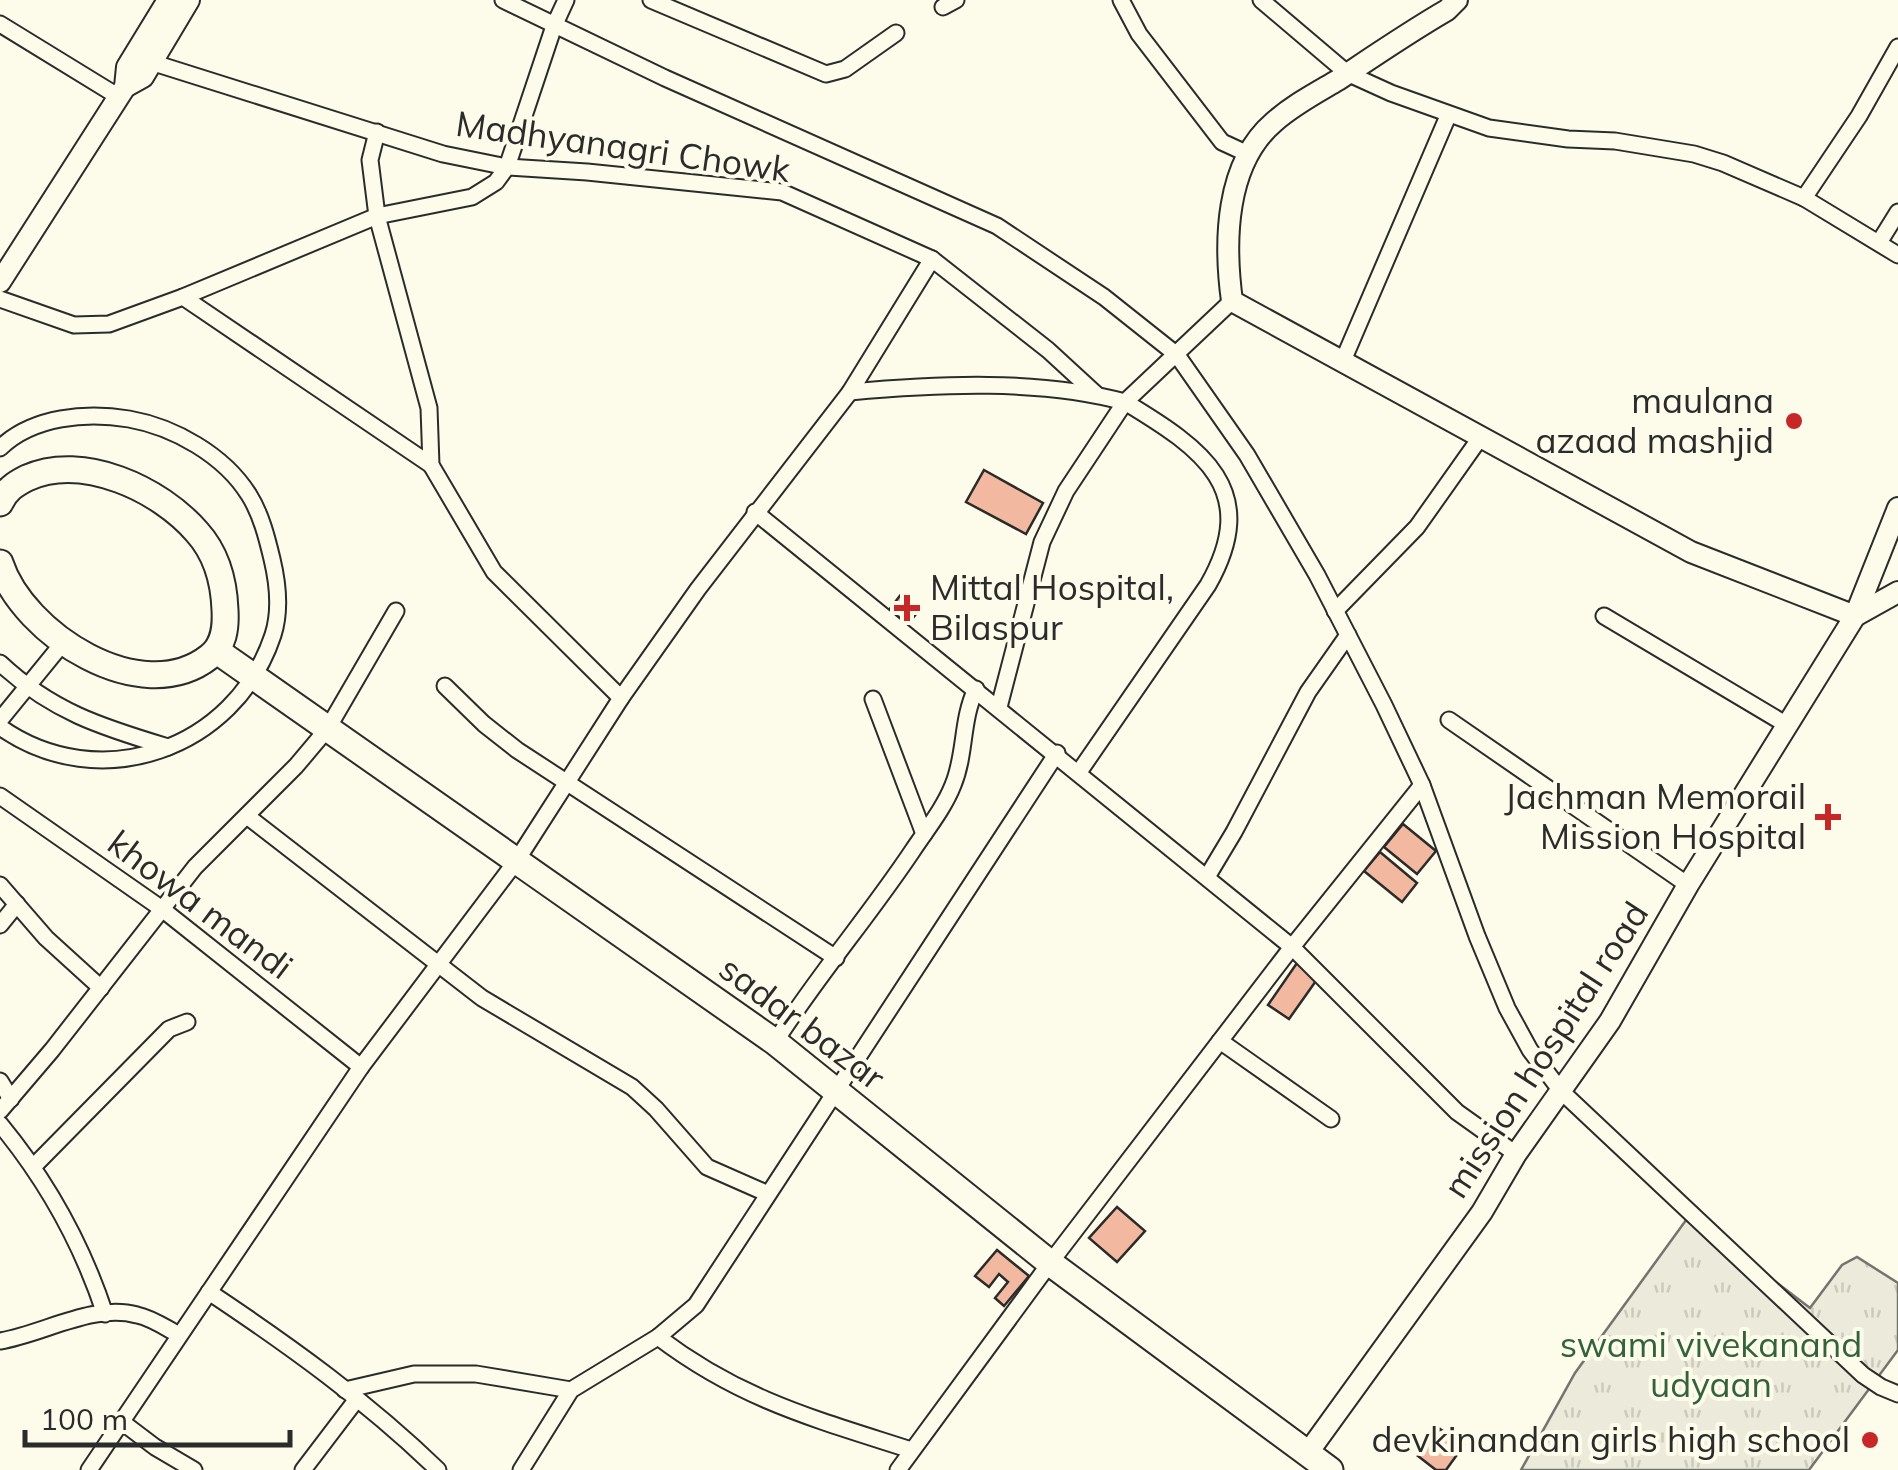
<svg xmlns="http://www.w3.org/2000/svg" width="1898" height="1470" font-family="Mulish,sans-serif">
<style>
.park{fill:url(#park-tufts);stroke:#74746e;stroke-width:2.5}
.building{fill:#f2b8a0;stroke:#2b2b2b;stroke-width:2.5}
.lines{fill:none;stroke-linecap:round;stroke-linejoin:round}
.minor-casing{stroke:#2b2b2b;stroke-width:19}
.tertiary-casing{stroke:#2b2b2b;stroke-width:24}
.primary-casing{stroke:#2b2b2b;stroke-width:29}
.minor{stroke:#fdfbea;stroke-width:15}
.tertiary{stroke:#fdfbea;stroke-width:20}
.primary{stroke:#fdfbea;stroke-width:25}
.poi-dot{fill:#c62828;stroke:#fdfbea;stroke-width:4}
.labels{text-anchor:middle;stroke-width:8;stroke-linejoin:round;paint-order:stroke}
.street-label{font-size:35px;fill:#2b2b2b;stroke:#fdfbea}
.poi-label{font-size:35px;fill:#2b2b2b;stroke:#fdfbea;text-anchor:end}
.park-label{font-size:35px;fill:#34623c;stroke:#fdfbea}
</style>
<defs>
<pattern id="park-tufts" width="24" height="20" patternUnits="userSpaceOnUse" patternTransform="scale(2.5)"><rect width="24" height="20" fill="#ecebdb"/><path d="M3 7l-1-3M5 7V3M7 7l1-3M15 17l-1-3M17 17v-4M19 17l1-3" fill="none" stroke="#cbcabc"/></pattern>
</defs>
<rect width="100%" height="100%" fill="#fdfbea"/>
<!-- park -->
<path class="park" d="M1689 1216 1810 1308 1842 1265 1857 1257 1898 1283V1350L1809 1470H1521L1575 1373Z"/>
<!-- building -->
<g class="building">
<path d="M984 470 1043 503 1026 534 966 502Z"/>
<path d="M902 593 921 608 908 624 889 610Z"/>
<path d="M1403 824 1436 851 1417 874 1384 847Z"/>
<path d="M1380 852 1417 883 1402 902 1364 871Z"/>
<path d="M1297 963 1318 978 1289 1019 1268 1005Z"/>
<path d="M1117 1207 1145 1231 1117 1262 1089 1238Z"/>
<path d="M997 1250 1029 1276 1004 1306 995 1298 1008 1282 999 1274 989 1287 975 1276Z"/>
<path d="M1440 1429 1464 1445 1446 1470H1436L1418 1456Z"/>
</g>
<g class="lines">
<!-- minor casing -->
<g class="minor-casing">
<g id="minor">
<path d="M503 0 665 78 997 226 1104 297 1177 355 1247 455 1317 575 1384 705 1422 785 1477 936 1507 1008 1530 1050 1561 1091 1863 1375 1881 1387 1898 1394"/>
<path d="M651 0 826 74 845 69 896 33"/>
<path d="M1121 0 1139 34 1222 142 1248 154"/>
<path d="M1261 0 1347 73 1391 93 1489 128 1568 139 1615 141 1694 154 1723 163 1804 198 1898 255"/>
<path d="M943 7 956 0"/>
<path d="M0 24 119 97"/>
<path d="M154 63 443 154 507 167 587 172 782 192 932 259 1048 350 1097 395"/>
<path d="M377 132 370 160 377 216 429 408 431 465 494 572 621 698"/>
<path d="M1804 198 1859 116 1898 47"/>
<path d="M1880 241 1898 212"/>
<path d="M183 297 431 465"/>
<path d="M0 299 74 325 109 324 183 297 377 216 472 197 496 182 507 167 554 26 566 0"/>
<path d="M1342 363 1448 116"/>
<path d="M850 392C938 384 1039 379 1125 402L1232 301"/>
<path d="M0 448C33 416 87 412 129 419 174 427 224 455 249 495 261 514 267 538 272 559 278 584 281 610 273 635 235 750 99 797 0 727"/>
<path d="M755 512 1292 947 1457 1112 1516 1154"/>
<path d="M1335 611 1417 527 1480 438"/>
<path d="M1604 616 1787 725"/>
<path d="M0 663C51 711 101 727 168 747"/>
<path d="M445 686 484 724 517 750 836 958"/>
<path d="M873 699 924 834"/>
<path d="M999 707 1042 542 1066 491 1125 402C1203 449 1262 490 1208 585L1079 772"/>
<path d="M0 720 62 644"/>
<path d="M1449 720 1688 885"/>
<path d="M0 796 162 909 361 1067"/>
<path d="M247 816 482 998 632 1087 656 1109 707 1167 766 1193"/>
<path d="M1207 877 1234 832 1308 692 1348 635"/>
<path d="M0 885 46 938 101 988"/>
<path d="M0 925 17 904"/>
<path d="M1220 1041 1331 1119"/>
<path d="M775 1042C818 975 869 916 913 850 927 829 944 808 953 785 966 754 961 720 976 689"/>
<path d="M0 1081 11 1099"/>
<path d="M0 1111 52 1050 195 867 296 766 328 728 396 611"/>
<path d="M0 1124C47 1181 82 1244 105 1314"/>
<path d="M34 1166 169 1029 187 1022"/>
<path d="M209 1292C290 1346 368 1402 438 1470"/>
<path d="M658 1337C741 1400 815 1419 911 1450"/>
<path d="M0 1341C43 1334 93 1303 137 1315 152 1318 166 1328 179 1335"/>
<path d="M345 1390 414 1374H476L571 1390"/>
<path d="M122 1422 155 1447 194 1470"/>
<path d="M89 1470 361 1067 517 860 621 698 698 589 850 392 932 259"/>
<path d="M303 1470 357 1399"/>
<path d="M521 1470 571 1390 658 1337 696 1305 1057 753"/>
<path d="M898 1470 1050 1263 1292 947 1422 785"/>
</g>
</g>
<!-- tertiary casing -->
<g class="tertiary-casing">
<g id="tertiary">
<path d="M1457 0 1447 10C1409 32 1374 56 1338 80 1316 93 1293 105 1274 122 1225 164 1224 242 1232 301L1691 552 1855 616 1898 592"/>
<path d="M125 87 143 77 189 0"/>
<path d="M0 282 125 87 127 67 168 0"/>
<path d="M1307 1454 1482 1212 1516 1154 1610 1021 1688 885 1855 616 1898 508"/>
</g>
</g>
<!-- primary casing -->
<g class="primary-casing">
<g id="primary">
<path d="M0 503C6 490 15 484 27 478 83 453 160 489 197 532 216 553 224 582 225 610 226 628 224 646 209 657 141 710 23 634 0 563"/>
<path d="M217 651 775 1042 1050 1263 1330 1470"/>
</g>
</g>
<!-- minor -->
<use href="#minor" class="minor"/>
<!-- tertiary -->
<use href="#tertiary" class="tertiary"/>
<!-- primary -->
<use href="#primary" class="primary"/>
</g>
<!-- markers -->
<g class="poi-dot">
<circle cx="1794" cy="421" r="10"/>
<path d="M902 593h10v10h10v10h-10v10h-10v-10h-10v-10h10z"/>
<path d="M1823 802h10v10h10v10h-10v10h-10v-10h-10v-10h10z"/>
<circle cx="1870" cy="1440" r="10"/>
</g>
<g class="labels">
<!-- street labels -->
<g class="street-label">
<text transform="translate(623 147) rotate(8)" y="12">Madhyanagri Chowk</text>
<text transform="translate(200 905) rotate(37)" y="12">khowa mandi</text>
<text transform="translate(802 1023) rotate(37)" y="12">sadar bazar</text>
<text transform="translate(1546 1050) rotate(-57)" y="12">mission hospital road</text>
</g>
<!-- poi labels -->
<g class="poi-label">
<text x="1774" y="413">maulana<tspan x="1774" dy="40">azaad mashjid</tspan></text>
<text x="930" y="600" text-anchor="start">Mittal Hospital,<tspan x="930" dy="40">Bilaspur</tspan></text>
<text x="1806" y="809">Jachman Memorail<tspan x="1806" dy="40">Mission Hospital</tspan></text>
<text x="1850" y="1452">devkinandan girls high school</text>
</g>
<!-- park labels -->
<g class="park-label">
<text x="1711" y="1357">swami vivekanand<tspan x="1711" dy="40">udyaan</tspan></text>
</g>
</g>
<!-- scale -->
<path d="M25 1430v15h265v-15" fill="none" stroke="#2b2b2b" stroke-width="5"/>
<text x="40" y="1430" font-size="30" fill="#2b2b2b" stroke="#fdfbea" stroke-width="8" paint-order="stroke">100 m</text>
</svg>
